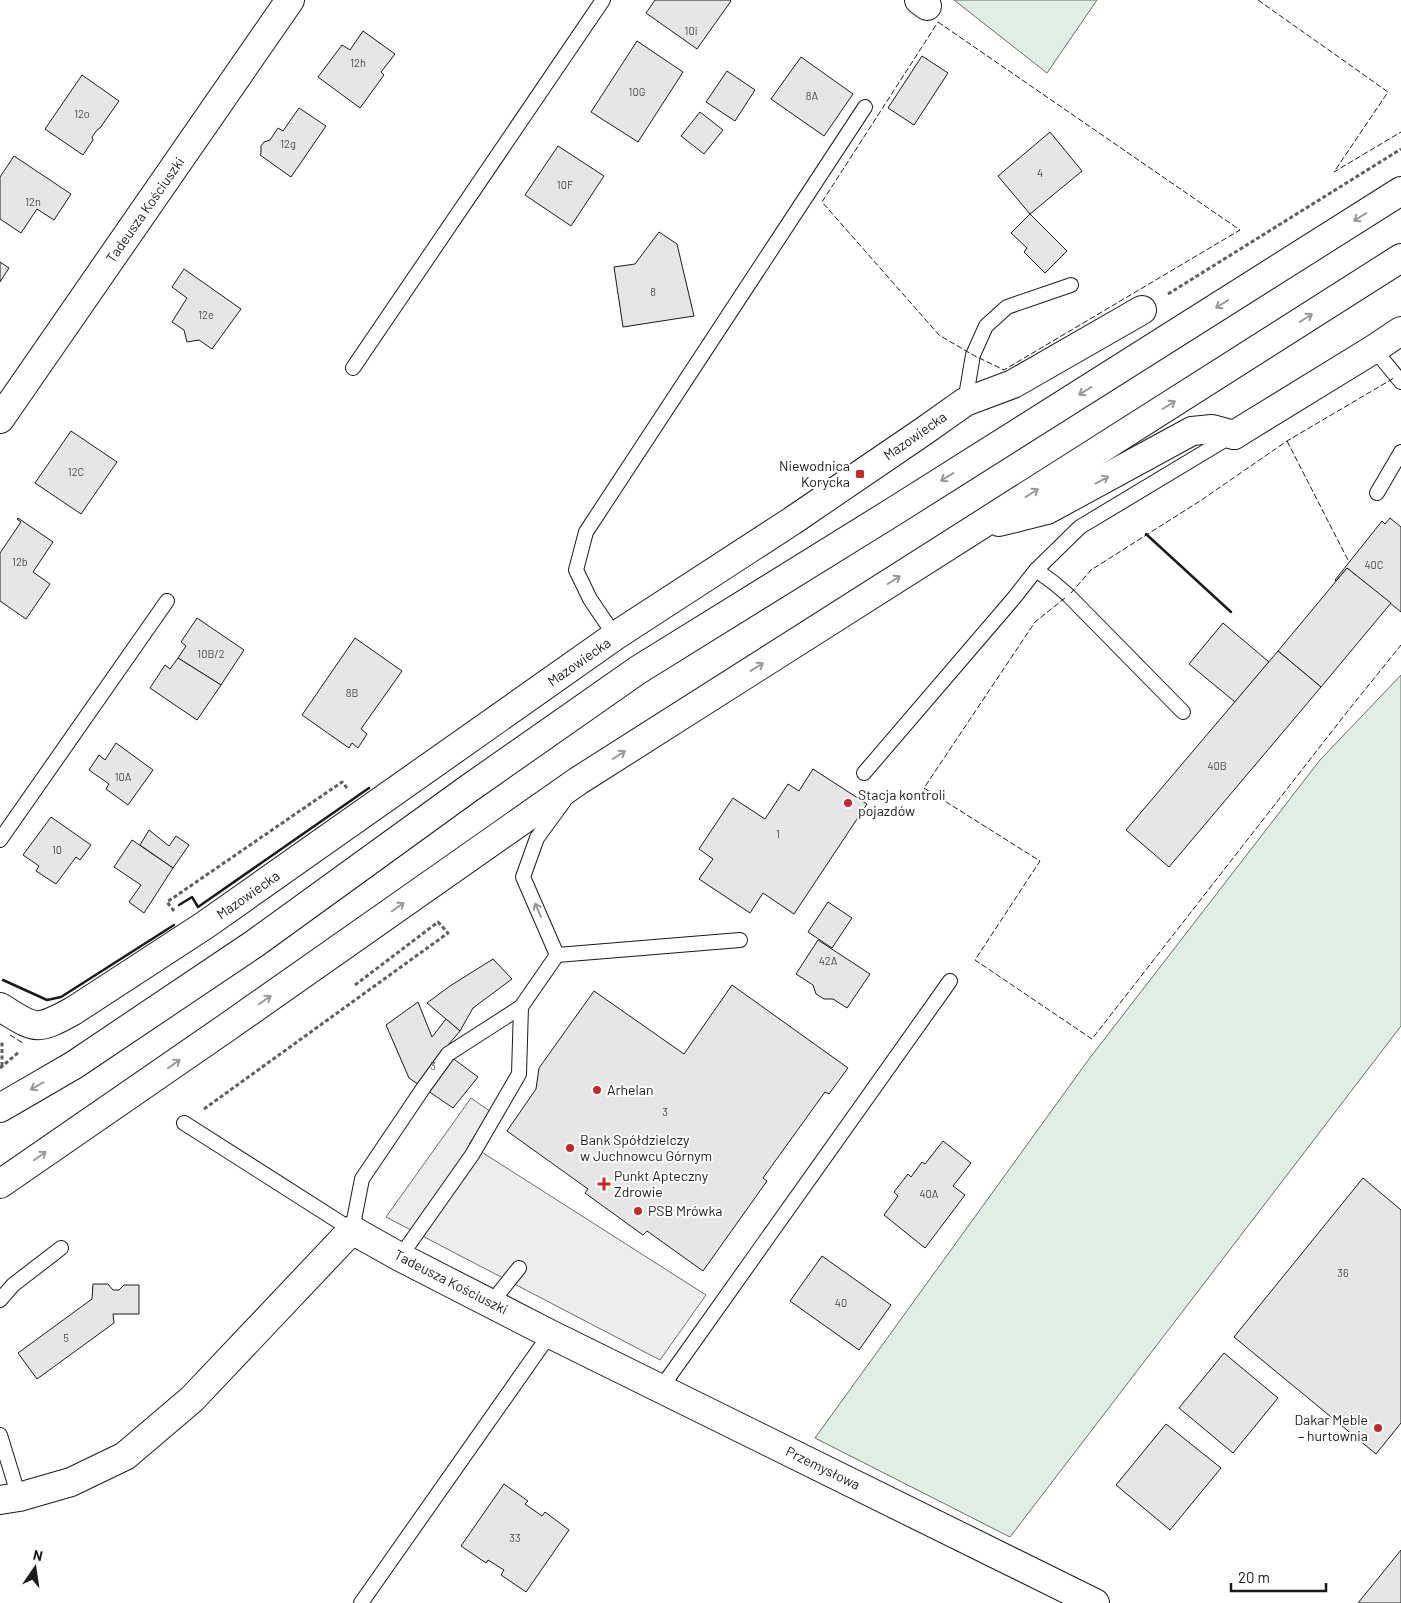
<svg xmlns="http://www.w3.org/2000/svg" width="1401" height="1603" font-family="Barlow,sans-serif">
<style>
.green{fill:#e0efe3;stroke:#6a6a6a}
.parking{fill:#ededed;stroke:#6a6a6a}
.building{fill:#e6e6e6;stroke:#1a1a1a}
.lines{fill:none;stroke-linecap:round;stroke-linejoin:round}
.service-casing{stroke:#1a1a1a;stroke-width:16}
.minor-casing{stroke:#1a1a1a;stroke-width:30}
.tertiary-casing{stroke:#1a1a1a;stroke-width:30}
.secondary-casing{stroke:#1a1a1a;stroke-width:30}
.path{stroke:#5f5f5f;stroke-width:3;stroke-dasharray:4 2.5;stroke-linecap:butt}
.service{stroke:#fff;stroke-width:14}
.minor{stroke:#fff;stroke-width:28}
.tertiary{stroke:#fff;stroke-width:28}
.secondary{stroke:#fff;stroke-width:28}
.fence{stroke:#1a1a1a;stroke-width:1;stroke-dasharray:6 2.5;stroke-linecap:butt}
.wall{stroke:#1a1a1a;stroke-width:2.5}
.oneway{stroke:#989898}
.poi-dot{fill:#c62828;stroke:#fff;stroke-width:2}
.labels{text-anchor:middle;stroke-width:4;stroke-linejoin:round;paint-order:stroke}
.number-label{font-size:11px;fill:#4d4d4d}
.street-label{font-size:14px;fill:#1a1a1a;stroke:#fff}
.poi-label{font-size:14px;fill:#1a1a1a;stroke:#fff;text-anchor:start}
</style>
<rect width="100%" height="100%" fill="#fff"/>
<!-- green -->
<g class="green">
<path d="M954 0H1097L1047 73Z"/>
<path d="M1401 675V1026L1010 1537 815 1438 1089 1059 1320 760Z"/>
</g>
<!-- parking -->
<path class="parking" d="M471 1098 491 1112 469 1144 706 1295 660 1360 386 1217Z"/>
<!-- building -->
<g class="building">
<path d="M655 0H730L731 1 697 49 646 13Z"/>
<path d="M363 31 395 54 381 72 384 75 360 108 318 77 342 45 350 50Z"/>
<path d="M637 41 683 72 638 142 591 112Z"/>
<path d="M922 56 948 73 914 125 888 108Z"/>
<path d="M801 57 853 94 824 136 771 99Z"/>
<path d="M727 71 755 90 735 121 706 102Z"/>
<path d="M82 75 119 101 100 128 97 130 92 137 93 140 83 155 45 129Z"/>
<path d="M299 108 326 126 291 177 260 155 261 153V146L264 142 270 140 278 128 283 131Z"/>
<path d="M700 112 723 130 704 154 681 136Z"/>
<path d="M1050 132 1082 171 1030 214 998 176Z"/>
<path d="M558 146 604 176 571 226 525 195Z"/>
<path d="M14 156 71 194 54 220 37 209 21 233 0 219V177Z"/>
<path d="M1030 214 1067 251 1045 273 1024 252 1027 248 1011 233Z"/>
<path d="M659 232 677 244 694 316 623 327 614 267 635 264Z"/>
<path d="M0 262 9 268 0 282Z"/>
<path d="M184 269 241 309 212 349 199 340 187 342 184 330 172 322 187 298 172 287Z"/>
<path d="M71 431 117 462 81 514 35 483Z"/>
<path d="M18 518 53 542 33 572 50 584 26 619 0 601V553L21 522 17 519Z"/>
<path d="M1390 518 1401 527V612L1347 568 1336 581 1335 580 1382 521 1385 524Z"/>
<path d="M1347 568 1391 603 1321 687 1278 651Z"/>
<path d="M197 618 244 650 221 685 178 658 186 646 181 642Z"/>
<path d="M1223 623 1269 662 1235 702 1189 664Z"/>
<path d="M355 638 402 671 361 729 367 734 358 748 352 743 349 748 302 715Z"/>
<path d="M1278 651 1321 687 1169 867 1126 830Z"/>
<path d="M178 658 221 685 197 720 150 688 165 665 170 669Z"/>
<path d="M116 743 153 770 128 805 106 789 109 784 89 770 99 755 105 760Z"/>
<path d="M813 769 867 804 794 914 763 893 750 913 699 879 713 859 699 849 733 798 765 819 788 784 799 791Z"/>
<path d="M51 817 91 845 80 860 76 857 56 884 36 871 39 866 23 855Z"/>
<path d="M149 830 169 846 176 836 189 845 173 868 140 845Z"/>
<path d="M132 840 173 868 144 913 129 902 141 885 114 867Z"/>
<path d="M828 902 852 918 832 948 808 932Z"/>
<path d="M818 940 870 974 847 1008 833 999H824L816 994 813 985 796 974Z"/>
<path d="M493 959 512 979 473 1008 460 1031 427 1003 450 986Z"/>
<path d="M732 985 848 1068 829 1094 825 1092 763 1178 767 1181 703 1271 647 1231 643 1235 585 1193 588 1189 507 1131 536 1089 539 1068 594 991 684 1054Z"/>
<path d="M418 1002 432 1037 446 1019 460 1031 443 1051 478 1077 453 1108 409 1078 386 1025Z"/>
<path d="M943 1141 971 1163 953 1186 965 1195 925 1248 884 1215 898 1196 894 1192 908 1174 911 1177 922 1162 925 1164Z"/>
<path d="M1363 1178 1401 1210V1423L1376 1454 1234 1337Z"/>
<path d="M822 1256 891 1305 859 1350 790 1301Z"/>
<path d="M93 1284H108L113 1290H119L124 1285H139V1314H113L114 1323 37 1379 18 1353 92 1299Z"/>
<path d="M1224 1353 1278 1398 1233 1453 1179 1408Z"/>
<path d="M1166 1424 1221 1468 1170 1530 1116 1485Z"/>
<path d="M504 1484 528 1501 525 1504 542 1516 545 1512 569 1530 526 1592 501 1575 504 1570 488 1560 486 1563 461 1546Z"/>
<path d="M1401 1550V1603H1358Z"/>
</g>
<g class="lines">
<!-- service casing -->
<g class="service-casing">
<g id="service">
<path d="M1374 349 1401 382"/>
<path d="M353 368 603 0"/>
<path d="M965 402 973 355 986 326 1007 307 1071 285"/>
<path d="M1377 493 1401 452"/>
<path d="M1036 570 1054 583 1068 595 1183 712"/>
<path d="M615 636 590 599 576 570 586 532 865 107"/>
<path d="M864 773 1014 598 1036 570 1080 527 1233 435"/>
<path d="M0 840 167 601"/>
<path d="M557 955 523 877 537 838 564 801"/>
<path d="M557 955 740 940"/>
<path d="M184 1123 352 1230 362 1179 424 1087 448 1054 521 1007 557 955"/>
<path d="M400 1257 472 1155 519 1074 521 1007"/>
<path d="M0 1300 13 1285 61 1248"/>
<path d="M491 1303 519 1268"/>
<path d="M661 1388 950 981"/>
<path d="M0 1435 19 1497"/>
<path d="M361 1603 550 1334"/>
</g>
</g>
<!-- minor casing -->
<g class="minor-casing">
<g id="minor">
<path d="M919 0 927 6"/>
<path d="M0 419 290 0"/>
<path d="M1234 435 1374 349 1401 331"/>
<path d="M0 1007C36 1029 35 1032 73 1011L205 925 615 636 792 521 924 431 965 402 1013 384 1142 310"/>
</g>
</g>
<!-- tertiary casing -->
<g class="tertiary-casing">
<path id="tertiary" d="M0 1500 19 1497 71 1482 125 1456 192 1399 352 1230 400 1257 550 1334 1095 1603"/>
</g>
<!-- secondary casing -->
<g class="secondary-casing">
<g id="secondary">
<path d="M999 522 1047 510 1192 431 1212 429 1234 435"/>
<path d="M0 1108 74 1065 254 944 468 789 638 670 896 510 1401 191"/>
<path d="M0 1184 226 1028 578 781 1401 258"/>
</g>
</g>
<!-- path -->
<g class="path">
<path d="M1168 294 1401 149"/>
<path d="M174 911 167 902 342 782 347 788"/>
<path d="M2 1066V1042"/>
<path d="M0 1068 19 1052"/>
<path d="M204 1109 448 933 438 922 355 985"/>
</g>
<!-- service -->
<use href="#service" class="service"/>
<!-- minor -->
<use href="#minor" class="minor"/>
<!-- tertiary -->
<use href="#tertiary" class="tertiary"/>
<!-- secondary -->
<use href="#secondary" class="secondary"/>
<!-- fence -->
<g class="fence">
<path d="M1258 0 1388 92 1334 172 1401 132"/>
<path d="M938 22 1240 230 1004 370 973 355 939 335 822 202Z"/>
<path d="M1287 441 1349 562"/>
<path d="M1071 593 1091 570 1200 501 1287 441 1394 378"/>
<path d="M1065 598 1035 622 924 788 1040 861 975 960 1092 1039 1347 712 1401 645"/>
<path d="M10 1035 23 1043"/>
</g>
<!-- wall -->
<g class="wall">
<path d="M1146 534 1231 612"/>
<path d="M179 905 192 897 198 907 369 788"/>
<path d="M3 980 47 1000 61 997 174 925"/>
</g>
</g>
<!-- one-way arrows -->
<defs><path id="oneway-shaft" d="M-6 0H5M1.5-3L5.5 0L1.5 3" fill="none" stroke-width="1.6" stroke-linecap="round" stroke-linejoin="round" transform="scale(1.25)"/></defs>
<g class="oneway">
<use href="#oneway-shaft" transform="translate(1360 217) rotate(148)"/>
<use href="#oneway-shaft" transform="translate(1222 304) rotate(148)"/>
<use href="#oneway-shaft" transform="translate(1306 318) rotate(-32)"/>
<use href="#oneway-shaft" transform="translate(1085 391) rotate(148)"/>
<use href="#oneway-shaft" transform="translate(1169 405) rotate(-32)"/>
<use href="#oneway-shaft" transform="translate(947 477) rotate(148)"/>
<use href="#oneway-shaft" transform="translate(1102 480) rotate(-28)"/>
<use href="#oneway-shaft" transform="translate(1032 493) rotate(-32)"/>
<use href="#oneway-shaft" transform="translate(894 580) rotate(-32)"/>
<use href="#oneway-shaft" transform="translate(757 667) rotate(-32)"/>
<use href="#oneway-shaft" transform="translate(619 755) rotate(-32)"/>
<use href="#oneway-shaft" transform="translate(398 907) rotate(-35)"/>
<use href="#oneway-shaft" transform="translate(538 910) rotate(-114)"/>
<use href="#oneway-shaft" transform="translate(265 1000) rotate(-35)"/>
<use href="#oneway-shaft" transform="translate(174 1064) rotate(-35)"/>
<use href="#oneway-shaft" transform="translate(37 1086) rotate(150)"/>
<use href="#oneway-shaft" transform="translate(40 1156) rotate(-35)"/>
</g>
<!-- markers -->
<g class="poi-dot">
<rect x="855" y="469" width="10" height="10" rx="2.5"/>
<circle cx="848" cy="803" r="5"/>
<circle cx="597" cy="1090" r="5"/>
<circle cx="570" cy="1148" r="5"/>
<path d="M601.5 1176.5h5v5h5v5h-5v5h-5v-5h-5v-5h5z"/>
<circle cx="638" cy="1211" r="5"/>
<circle cx="1378" cy="1428" r="5"/>
</g>
<g class="labels">
<!-- number labels -->
<g class="number-label">
<text x="691" y="35">10i</text>
<text x="358" y="67">12h</text>
<text x="637" y="96">10G</text>
<text x="812" y="100">8A</text>
<text x="82" y="118">12o</text>
<text x="288" y="148">12g</text>
<text x="1040" y="177">4</text>
<text x="565" y="189">10F</text>
<text x="33" y="206">12n</text>
<text x="653" y="296">8</text>
<text x="206" y="319">12e</text>
<text x="76" y="476">12C</text>
<text x="20" y="566">12b</text>
<text x="1374" y="569">40C</text>
<text x="211" y="658">10B/2</text>
<text x="352" y="697">8B</text>
<text x="1217" y="770">40B</text>
<text x="123" y="781">10A</text>
<text x="778" y="838">1</text>
<text x="57" y="854">10</text>
<text x="828" y="965">42A</text>
<text x="433" y="1070">3</text>
<text x="665" y="1116">3</text>
<text x="929" y="1198">40A</text>
<text x="1343" y="1277">36</text>
<text x="841" y="1307">40</text>
<text x="66" y="1342">5</text>
<text x="515" y="1542">33</text>
</g>
<!-- street labels -->
<g class="street-label">
<text transform="translate(145 210) rotate(-55)" y="5">Tadeusza Kościuszki</text>
<text transform="translate(915 436) rotate(-35)" y="5">Mazowiecka</text>
<text transform="translate(579 662) rotate(-35)" y="5">Mazowiecka</text>
<text transform="translate(248 895) rotate(-35)" y="5">Mazowiecka</text>
<text transform="translate(451 1282) rotate(27)" y="5">Tadeusza Kościuszki</text>
<text transform="translate(823 1468) rotate(26)" y="5">Przemysłowa</text>
</g>
<!-- poi labels -->
<g class="poi-label">
<text x="850" y="471" text-anchor="end">Niewodnica<tspan x="850" dy="16">Korycka</tspan></text>
<text x="858" y="800">Stacja kontroli<tspan x="858" dy="16">pojazdów</tspan></text>
<text x="607" y="1095">Arhelan</text>
<text x="580" y="1145">Bank Spółdzielczy<tspan x="580" dy="16">w Juchnowcu Górnym</tspan></text>
<text x="614" y="1181">Punkt Apteczny<tspan x="614" dy="16">Zdrowie</tspan></text>
<text x="648" y="1216">PSB Mrówka</text>
<text x="1368" y="1425" text-anchor="end">Dakar Meble<tspan x="1368" dy="16">– hurtownia</tspan></text>
</g>
</g>
<!-- north arrow -->
<g transform="translate(35 1568) rotate(13)" stroke="#ffffff" stroke-width="4" paint-order="stroke">
<path d="M0-4L9 19L0 12L-9 19Z" fill="#1a1a1a"/>
<text y="-8" font-size="14" font-weight="bold" text-anchor="middle" fill="#1a1a1a">N</text>
</g>
<!-- scale -->
<path d="M1231 1583v8h95v-8" fill="none" stroke="#1a1a1a" stroke-width="2.5"/>
<text x="1238" y="1583" font-size="15" fill="#1a1a1a" stroke="#ffffff" stroke-width="4" paint-order="stroke">20 m</text>
</svg>
